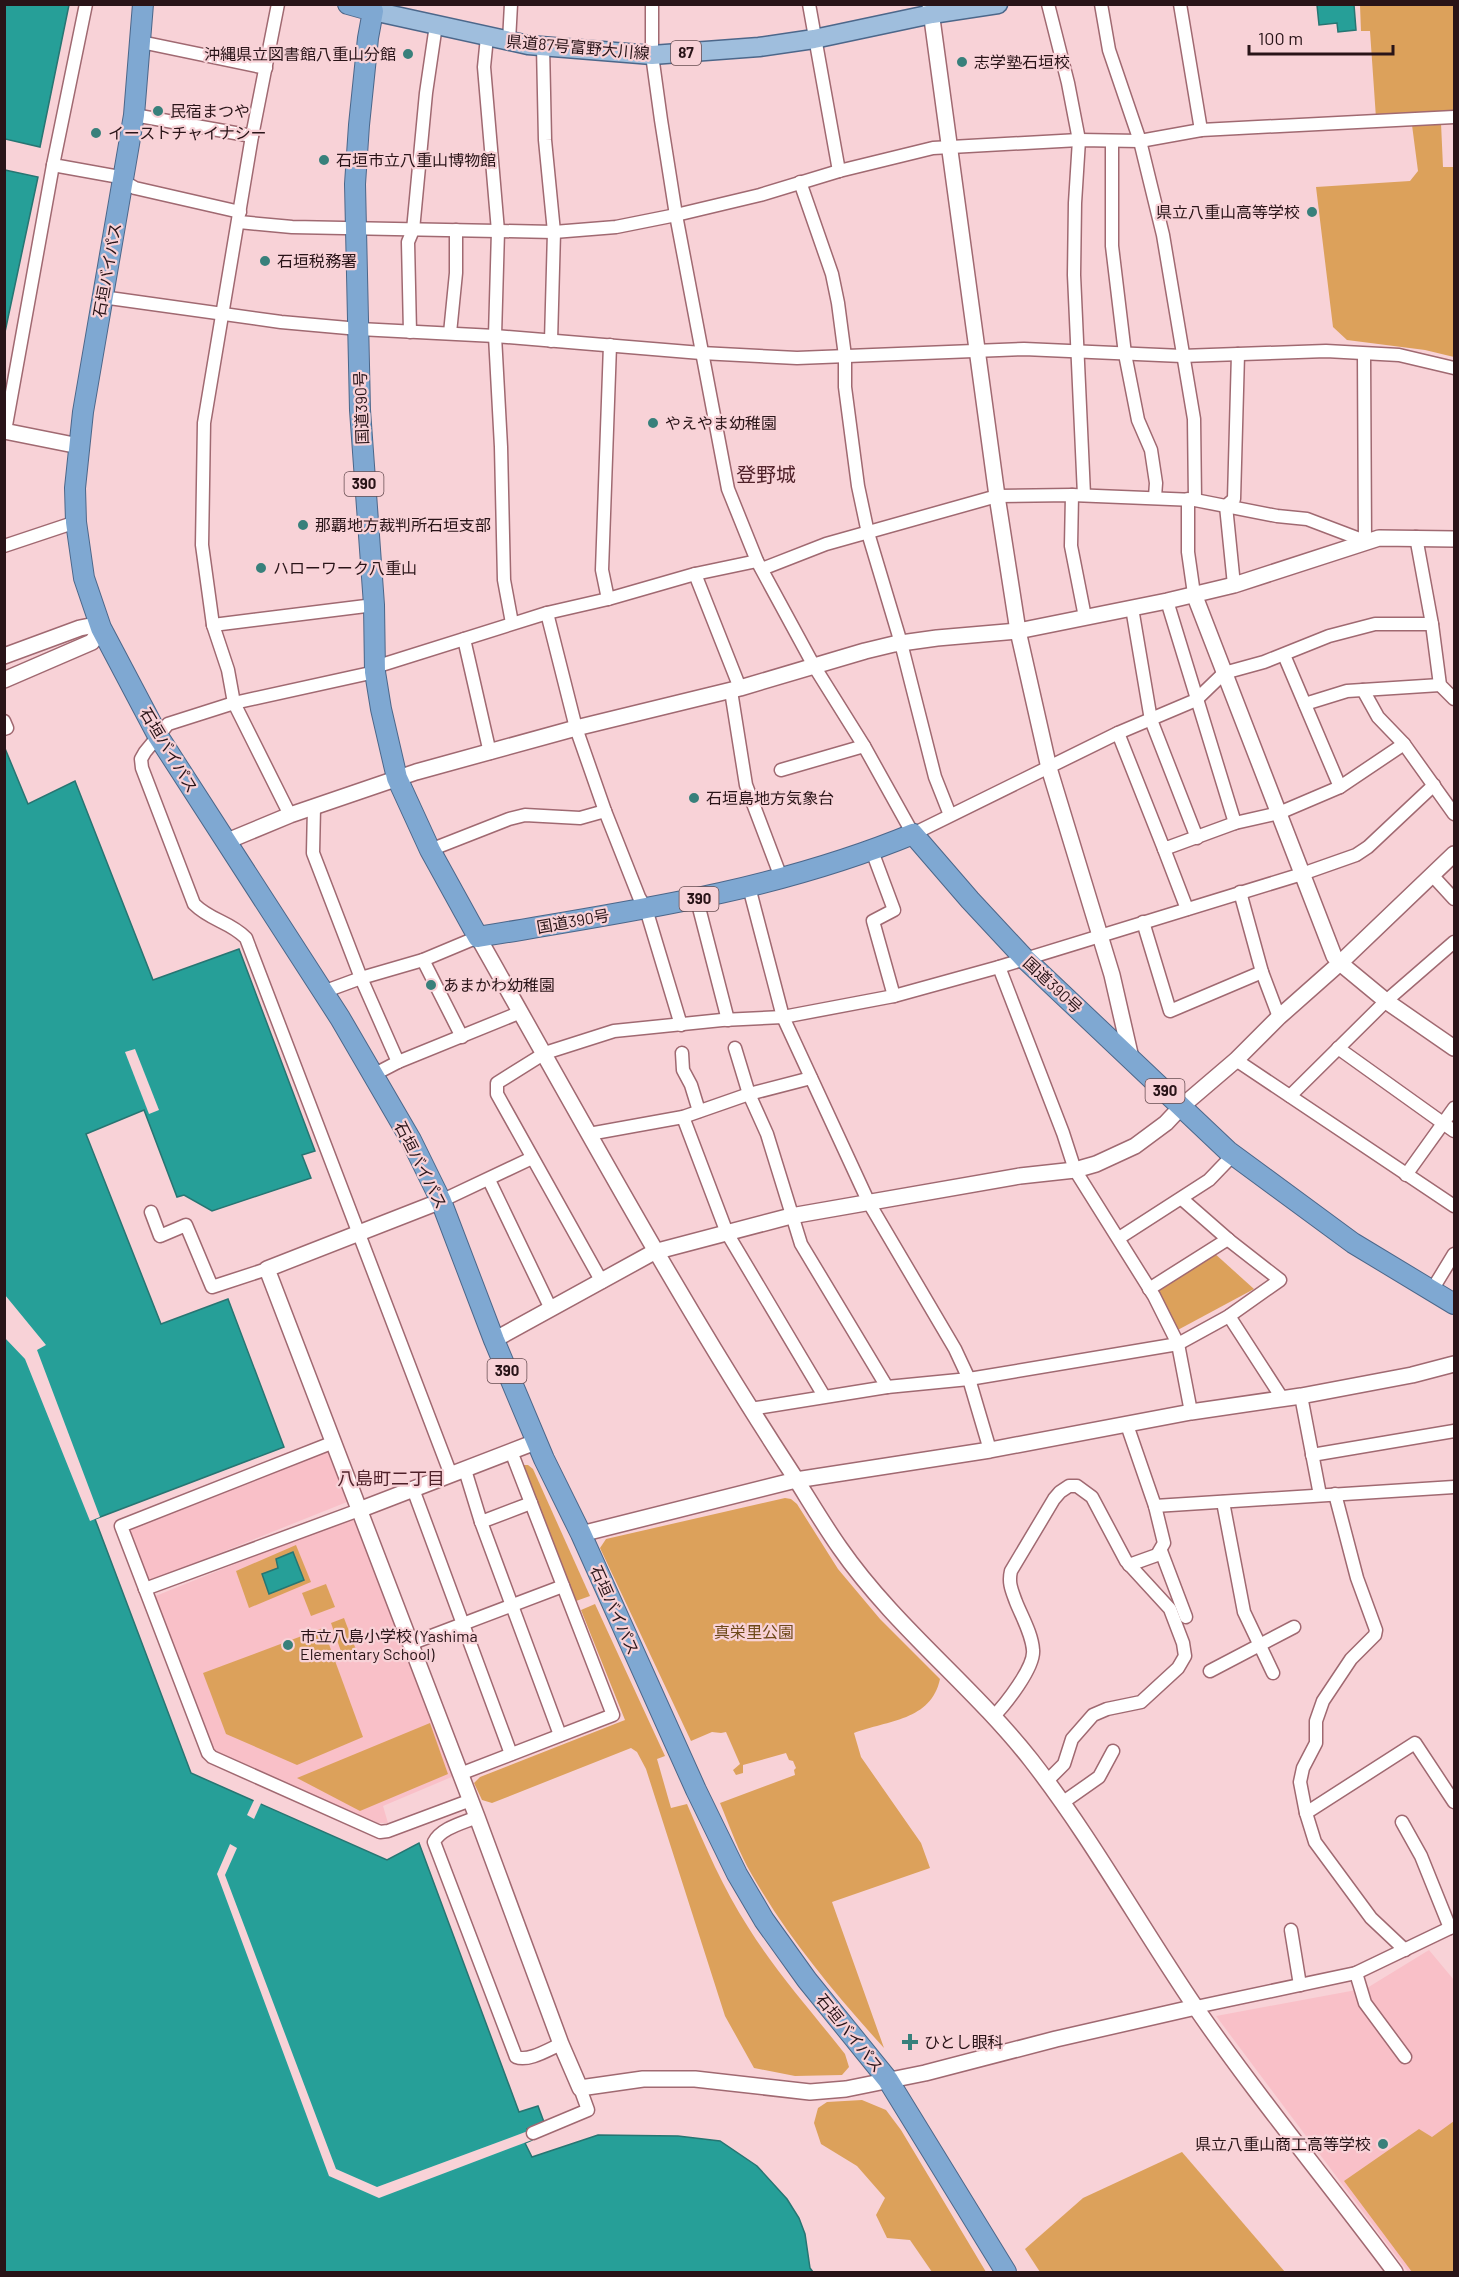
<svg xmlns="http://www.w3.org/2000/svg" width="1459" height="2277" font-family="Barlow,'Noto Sans JP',sans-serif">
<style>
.built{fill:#f9c0c8}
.green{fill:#dca15b}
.water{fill:#269f98;stroke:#277572;stroke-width:1.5}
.pier{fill:#f8d2d7}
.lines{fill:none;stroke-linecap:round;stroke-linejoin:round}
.minor-casing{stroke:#a06971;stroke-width:15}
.tertiary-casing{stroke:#a06971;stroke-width:18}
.primary-casing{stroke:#4c678a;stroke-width:21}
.trunk-casing{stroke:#4c678a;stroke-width:22}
.minor{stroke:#fff;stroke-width:12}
.tertiary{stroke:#fff;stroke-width:15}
.primary{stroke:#9fbedd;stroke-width:18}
.trunk{stroke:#7fa8d2;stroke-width:20}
.poi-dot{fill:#38807b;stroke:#f8d2d7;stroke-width:2}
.labels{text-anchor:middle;stroke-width:4.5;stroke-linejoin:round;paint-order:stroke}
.shield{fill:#f8d2d7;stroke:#674d51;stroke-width:1.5}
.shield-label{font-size:15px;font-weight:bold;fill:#291418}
.street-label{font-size:16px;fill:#291418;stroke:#f8d2d7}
.poi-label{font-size:16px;fill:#291418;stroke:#f8d2d7;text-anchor:start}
.park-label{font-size:16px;fill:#6e4919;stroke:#f8d2d7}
.neighbourhood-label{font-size:18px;fill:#50212a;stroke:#f8d2d7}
.quarter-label{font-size:20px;fill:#50212a;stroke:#f8d2d7}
</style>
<rect width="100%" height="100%" fill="#f8d2d7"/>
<!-- built -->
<g class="built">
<path d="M327 1450 347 1502 147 1582 125 1528Z"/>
<path d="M349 1518 357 1521 454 1776 383 1806 388 1823H378L364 1818 210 1749 153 1597Z"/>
<path d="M1429 1950 1454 1980V2272H1408L1216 2016 1367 1988Z"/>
</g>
<!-- green -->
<g class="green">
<path d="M1360 5H1454V112L1376 118 1370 31H1361Z"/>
<path d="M1441 123 1443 167H1454V357L1425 350 1347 340 1333 327 1316 187 1410 181 1418 171 1412 125Z"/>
<path d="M1213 1252 1254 1289 1174 1332 1153 1290Z"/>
<path d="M523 1465H528L533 1469 590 1596 576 1601Z"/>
<path d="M785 1498 791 1499 797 1504 838 1569 880 1619 940 1679C931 1721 888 1720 854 1733L861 1757 921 1843 930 1868 832 1902 884 2048C835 1994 788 1938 752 1875 739 1853 730 1827 720 1803L795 1775 794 1770 796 1768 793 1761 789 1760 786 1753 743 1765V1773L736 1775 733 1770 740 1764 726 1732 721 1733 712 1732 691 1741 600 1548 606 1539Z"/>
<path d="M296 1545 311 1582 249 1608 236 1571Z"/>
<path d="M326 1584 335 1607 311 1616 302 1593Z"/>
<path d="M595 1604 665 1756 657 1759 671 1808 687 1804C705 1846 723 1888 748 1927 776 1972 812 2012 845 2054L849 2067 842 2075 795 2076 754 2068 725 2016 646 1769 637 1752 631 1748 492 1803 482 1800 474 1783 480 1777 625 1720 581 1610Z"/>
<path d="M344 1618 358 1655 344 1660 331 1623Z"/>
<path d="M323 1628 363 1737 297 1765 226 1734 203 1673Z"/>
<path d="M430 1723 448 1774 360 1811 297 1778Z"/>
<path d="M862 2100 886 2110 901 2130 986 2272H932L910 2240 887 2238 876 2215 885 2198 857 2166 821 2144 814 2123 818 2108 827 2102Z"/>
<path d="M1454 2121V2272H1412L1344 2181 1419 2129 1432 2137Z"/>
<path d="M1182 2152 1285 2272H1040L1025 2249 1083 2198Z"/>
</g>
<!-- water -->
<g class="water">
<path d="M5 4 69 5 40 147 5 139Z"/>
<path d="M1317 5H1354L1356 30 1338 32 1337 23 1319 25Z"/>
<path d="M5 170 38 177 5 332 4 170Z"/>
<path d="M4 746 28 804 75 781 153 980 239 949 315 1151 302 1155 311 1178 212 1211 184 1195 177 1197 144 1110 86 1134 161 1324 228 1299 284 1447 95 1519 191 1773 387 1860 419 1843 519 2112 538 2106 544 2122 527 2129 532 2140 525 2143 532 2157 598 2135 678 2136 720 2141 757 2166 787 2199 799 2218 805 2234 810 2268 813 2272H5Z"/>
<path d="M293 1552 304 1580 269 1594 262 1574 278 1568 276 1559Z"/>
</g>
<!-- pier -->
<g class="pier">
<path d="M135 1049 159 1110 149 1114 125 1052Z"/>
<path d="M5 1295 46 1345 37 1350 100 1517 90 1521 25 1359 5 1338Z"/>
<path d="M255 1798 262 1801 254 1819 247 1815Z"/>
<path d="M230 1844 237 1848 225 1875 336 2169 377 2187 528 2131 532 2140 379 2198 329 2176 217 1874Z"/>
</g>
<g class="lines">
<!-- minor casing -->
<g class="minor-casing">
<g id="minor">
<path d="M86 4 53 165 114 176 135 188 240 212"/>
<path d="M278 4 252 136 204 423 202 545 213 625 228 670 234 703 290 815"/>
<path d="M652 4V55L661 120 676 215 728 489 757 561 814 666 864 746 913 834 1118 733 1196 700 1224 673 1264 662 1329 636 1375 624H1432"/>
<path d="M809 4 839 171"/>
<path d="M1048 4 1068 83 1079 140 1075 203 1074 275 1084 495"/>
<path d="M1101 4 1109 50 1140 141 1163 235 1194 419 1195 500"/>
<path d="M1180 4 1201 130"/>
<path d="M487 37 484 67 498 231 495 336 501 447 504 580 512 623"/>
<path d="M509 41 511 4"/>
<path d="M141 42 266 68"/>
<path d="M543 46 545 140 554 232 551 341"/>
<path d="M134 115 252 136"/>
<path d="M1112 141V246L1125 354 1138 420 1151 450 1156 483 1155 497"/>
<path d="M800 182 832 274 838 303 845 356V387L858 486 868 533 901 643 935 777 950 815"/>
<path d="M239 222 292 227 554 232 616 227 676 215 760 195 839 171 933 148 1079 140 1140 141 1201 130 1454 117"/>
<path d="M102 297 281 322 359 329 495 336 701 353 797 358 1024 349 1182 356 1326 351 1399 355 1454 368"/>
<path d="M410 332 408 242 413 230 426 93 436 25"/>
<path d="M450 333 456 273V230"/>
<path d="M5 431 53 165"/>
<path d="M1072 495 1071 546 1085 617"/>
<path d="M1188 499V552L1194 594"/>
<path d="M1416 537 1432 624 1440 685 1454 699"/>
<path d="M4 546 76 522"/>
<path d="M762 569 826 544 997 496 1072 495 1195 500 1277 516 1307 519 1365 541 1364 354"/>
<path d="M695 574 740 688"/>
<path d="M1234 585 1226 506 1234 499 1238 354"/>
<path d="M608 599 602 570 610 345"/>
<path d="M1167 601 1235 823"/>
<path d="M1132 608 1151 720 1197 838"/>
<path d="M547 613 576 728 605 811 639 897 646 909 681 1025"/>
<path d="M213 625 374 605"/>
<path d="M464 639 490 753"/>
<path d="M1284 655 1340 787"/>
<path d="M375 667 547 613 608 599 695 574 757 561"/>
<path d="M375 672 234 703 168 724 145 752 141 759 142 768 194 904C211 921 229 921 246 938L451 1475"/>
<path d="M1363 690 1378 717 1404 744 1454 814"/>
<path d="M731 691 746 785 782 880"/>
<path d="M1305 704 1347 691 1440 685"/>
<path d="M4 721 7 728 4 729"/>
<path d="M1118 733 1164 849 1235 823 1279 813 1340 787 1404 744"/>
<path d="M781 770 864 746"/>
<path d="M314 807 313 853 361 978 398 1062"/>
<path d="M1164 849 1187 909"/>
<path d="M430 850 509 819 525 815 580 818 605 811"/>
<path d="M872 851 894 910 873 921 894 996"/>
<path d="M1432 875 1454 899"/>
<path d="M749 887 783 1017 869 1203 955 1349 969 1379 990 1450"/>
<path d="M1240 892 1262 972 1279 1017"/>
<path d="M697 900 728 1020"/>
<path d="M1143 922 1170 1011 1262 972"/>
<path d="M423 960 462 1037"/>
<path d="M999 967 1063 1133 1075 1170 1154 1296 1178 1344 1191 1412"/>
<path d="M323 992 361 978 423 960 478 937"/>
<path d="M735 1048 749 1094 767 1134 801 1244 887 1387"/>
<path d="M1338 1048 1454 1131"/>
<path d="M682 1053 683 1070 691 1085 699 1111"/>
<path d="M1236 1060 1454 1206"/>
<path d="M373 1075 398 1062 521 1012"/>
<path d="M1290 1096 1386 1001 1454 942"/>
<path d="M683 1117 727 1233 824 1396"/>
<path d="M589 1134 683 1117 749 1094 811 1078"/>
<path d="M1406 1175 1454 1108"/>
<path d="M489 1180 551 1309"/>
<path d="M441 1201 532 1158"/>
<path d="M151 1212 160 1236 186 1225 212 1287 267 1269"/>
<path d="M1119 1238 1209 1180 1233 1155"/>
<path d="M602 1282 497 1094V1083L545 1053 614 1031 722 1020 783 1017 894 996 999 967 1302 874 1356 855 1368 847 1434 785"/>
<path d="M1149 1289 1228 1239"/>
<path d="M1432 1290 1454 1254"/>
<path d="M1229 1316 1282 1398"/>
<path d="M1301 1396 1320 1495"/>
<path d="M750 1409 887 1387 969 1379 1178 1344 1229 1316 1280 1280 1230 1241 1182 1199"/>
<path d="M1127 1425 1155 1506 1164 1543 1157 1555 1129 1565"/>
<path d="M334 1442 121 1526 208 1753 212 1757 380 1832 388 1831 471 1800"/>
<path d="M1312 1455 1454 1431"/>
<path d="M465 1470 481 1522 560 1735"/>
<path d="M413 1489 511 1754"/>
<path d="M1335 1494 1357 1578 1376 1630 1375 1635 1351 1659 1323 1701 1316 1721V1743L1303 1768 1300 1782 1306 1813 1315 1842 1371 1918 1405 1950"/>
<path d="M1223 1502 1244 1612 1273 1673"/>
<path d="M1155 1506 1454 1487"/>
<path d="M481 1522 531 1503"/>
<path d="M1161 1551 1186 1617"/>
<path d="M145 1589 359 1510"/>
<path d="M410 1644 563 1586"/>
<path d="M1210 1671 1294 1627"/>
<path d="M993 1717C1005 1705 1035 1667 1033 1650 1032 1634 1022 1617 1016 1602 1012 1591 1008 1583 1011 1571L1054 1499 1060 1492 1069 1486H1077L1092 1497 1126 1561 1170 1609 1183 1643 1185 1656 1178 1668 1141 1702 1107 1709 1093 1715 1072 1739 1064 1764 1047 1781"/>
<path d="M460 1774 613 1715 514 1459"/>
<path d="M1062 1803 1099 1777 1113 1751"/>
<path d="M1306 1813 1415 1743 1454 1802"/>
<path d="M477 1817C463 1823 441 1828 434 1842L516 2057C529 2062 549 2049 561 2044"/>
<path d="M1402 1822 1421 1856 1450 1928"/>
<path d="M1291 1930 1300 1985"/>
<path d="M1356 1973 1365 2003 1405 2057"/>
<path d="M1196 2007 1356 1973 1454 1926"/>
<path d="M533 2133 588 2110 580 2088"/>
</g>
</g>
<!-- tertiary casing -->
<g class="tertiary-casing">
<g id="tertiary">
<path d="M930 4 997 496 1018 631 1049 768 1112 975 1131 1058"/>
<path d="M4 431 79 446"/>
<path d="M1194 594 1334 956 1340 963 1386 1001 1454 1048"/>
<path d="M4 656 80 628 90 626 101 628"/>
<path d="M4 680 92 642 101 628"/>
<path d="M225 842 290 815 416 772 576 728 740 688 865 651 894 644 937 638 1018 631 1167 601 1234 585 1379 538 1454 539"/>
<path d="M478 937C580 1117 678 1299 792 1473 808 1498 823 1524 840 1548 895 1627 972 1685 1031 1760 1091 1837 1139 1924 1194 2005 1257 2097 1329 2183 1395 2272"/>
<path d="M441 1201 267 1269 477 1817 561 2044 580 2088 643 2079H695L810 2092 846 2089 925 2073 1056 2039 1196 2007"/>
<path d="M494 1340 654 1252 791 1216 1020 1176 1075 1170 1096 1164 1135 1146 1166 1123 1181 1107 1236 1060 1279 1017 1340 963 1454 854"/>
<path d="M359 1510 538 1441"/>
<path d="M581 1534 796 1480 990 1450 1191 1412 1301 1396 1412 1375 1454 1364"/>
</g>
</g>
<!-- primary casing -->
<g class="primary-casing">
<path id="primary" d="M375 4 373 11 528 45 652 55 759 47 814 39 932 14 998 4"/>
</g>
<!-- trunk casing -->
<g class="trunk-casing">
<g id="trunk">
<path d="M143 4 134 115 83 412 75 488 76 522 84 578 101 628 158 736 340 1018 411 1140 441 1201 494 1340 544 1459 581 1534 696 1790 737 1874 764 1920 807 1980 888 2080 1006 2272"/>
<path d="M348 4 373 11 368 38 359 125 355 184 360 410 374 605 375 672 381 709 397 778 430 850 478 937C627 912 772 892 913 834L970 900 1024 958 1228 1151 1353 1243 1454 1304"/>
</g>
</g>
<!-- minor -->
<use href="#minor" class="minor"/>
<!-- tertiary -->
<use href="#tertiary" class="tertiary"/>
<!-- primary -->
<use href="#primary" class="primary"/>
<!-- trunk -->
<use href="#trunk" class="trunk"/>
</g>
<!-- markers -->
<g class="poi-dot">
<circle cx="408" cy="54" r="6"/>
<circle cx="962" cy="62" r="6"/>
<circle cx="158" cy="111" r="6"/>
<circle cx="96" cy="133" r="6"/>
<circle cx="324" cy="160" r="6"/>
<circle cx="1312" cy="212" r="6"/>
<circle cx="265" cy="261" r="6"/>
<circle cx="653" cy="423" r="6"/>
<circle cx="303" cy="525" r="6"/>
<circle cx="261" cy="568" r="6"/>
<circle cx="694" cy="798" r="6"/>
<circle cx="431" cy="985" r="6"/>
<circle cx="288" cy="1645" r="6"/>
<path d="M907 2033h6v6h6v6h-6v6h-6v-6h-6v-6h6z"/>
<circle cx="1383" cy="2144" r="6"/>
</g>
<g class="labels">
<!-- shield labels -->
<g class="shield">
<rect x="671" y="41" width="30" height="24" rx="4.5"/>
<rect x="344.5" y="472" width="39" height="24" rx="4.5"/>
<rect x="679.5" y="887" width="39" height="24" rx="4.5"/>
<rect x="1145.5" y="1079" width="39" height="24" rx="4.5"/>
<rect x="487.5" y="1359" width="39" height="24" rx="4.5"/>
</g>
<g class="shield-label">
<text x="686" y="58">87</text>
<text x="364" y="489">390</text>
<text x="699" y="904">390</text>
<text x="1165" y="1096">390</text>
<text x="507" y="1376">390</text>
</g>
<!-- street labels -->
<g class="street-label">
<text transform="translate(578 47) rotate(5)" y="6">県道87号富野大川線</text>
<text transform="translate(107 270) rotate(-80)" y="6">石垣バイパス</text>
<text transform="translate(361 408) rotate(-92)" y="6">国道390号</text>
<text transform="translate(169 750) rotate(59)" y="6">石垣バイパス</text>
<text transform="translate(573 921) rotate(-10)" y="6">国道390号</text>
<text transform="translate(1053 985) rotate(43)" y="6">国道390号</text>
<text transform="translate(421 1165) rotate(63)" y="6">石垣バイパス</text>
<text transform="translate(615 1610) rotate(66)" y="6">石垣バイパス</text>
<text transform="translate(850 2033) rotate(51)" y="6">石垣バイパス</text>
</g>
<!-- poi labels -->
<g class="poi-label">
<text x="396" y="60" text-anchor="end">沖縄県立図書館八重山分館</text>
<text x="974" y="68">志学塾石垣校</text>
<text x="170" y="117">民宿まつや</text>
<text x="108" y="139">イーストチャイナシー</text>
<text x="336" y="166">石垣市立八重山博物館</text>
<text x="1300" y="218" text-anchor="end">県立八重山高等学校</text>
<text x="277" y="267">石垣税務署</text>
<text x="665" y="429">やえやま幼稚園</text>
<text x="315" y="531">那覇地方裁判所石垣支部</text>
<text x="273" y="574">ハローワーク八重山</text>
<text x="706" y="804">石垣島地方気象台</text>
<text x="443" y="991">あまかわ幼稚園</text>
<text x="300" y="1642">市立八島小学校 (Yashima<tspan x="300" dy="18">Elementary School)</tspan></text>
<text x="924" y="2048">ひとし眼科</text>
<text x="1371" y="2150" text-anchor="end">県立八重山商工高等学校</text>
</g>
<!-- park labels -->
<g class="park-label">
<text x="754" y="1638">真栄里公園</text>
</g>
<!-- neighbourhood labels -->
<g class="neighbourhood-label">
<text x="391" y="1485">八島町二丁目</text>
</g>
<!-- quarter labels -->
<g class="quarter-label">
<text x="766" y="482">登野城</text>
</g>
</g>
<!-- border -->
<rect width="1459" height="2277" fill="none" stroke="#291418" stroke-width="12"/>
<!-- scale -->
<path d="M1249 45v9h144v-9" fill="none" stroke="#291418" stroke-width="3"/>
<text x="1258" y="45" font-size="18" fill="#291418" stroke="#f8d2d7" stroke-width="4.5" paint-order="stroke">100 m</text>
</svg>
